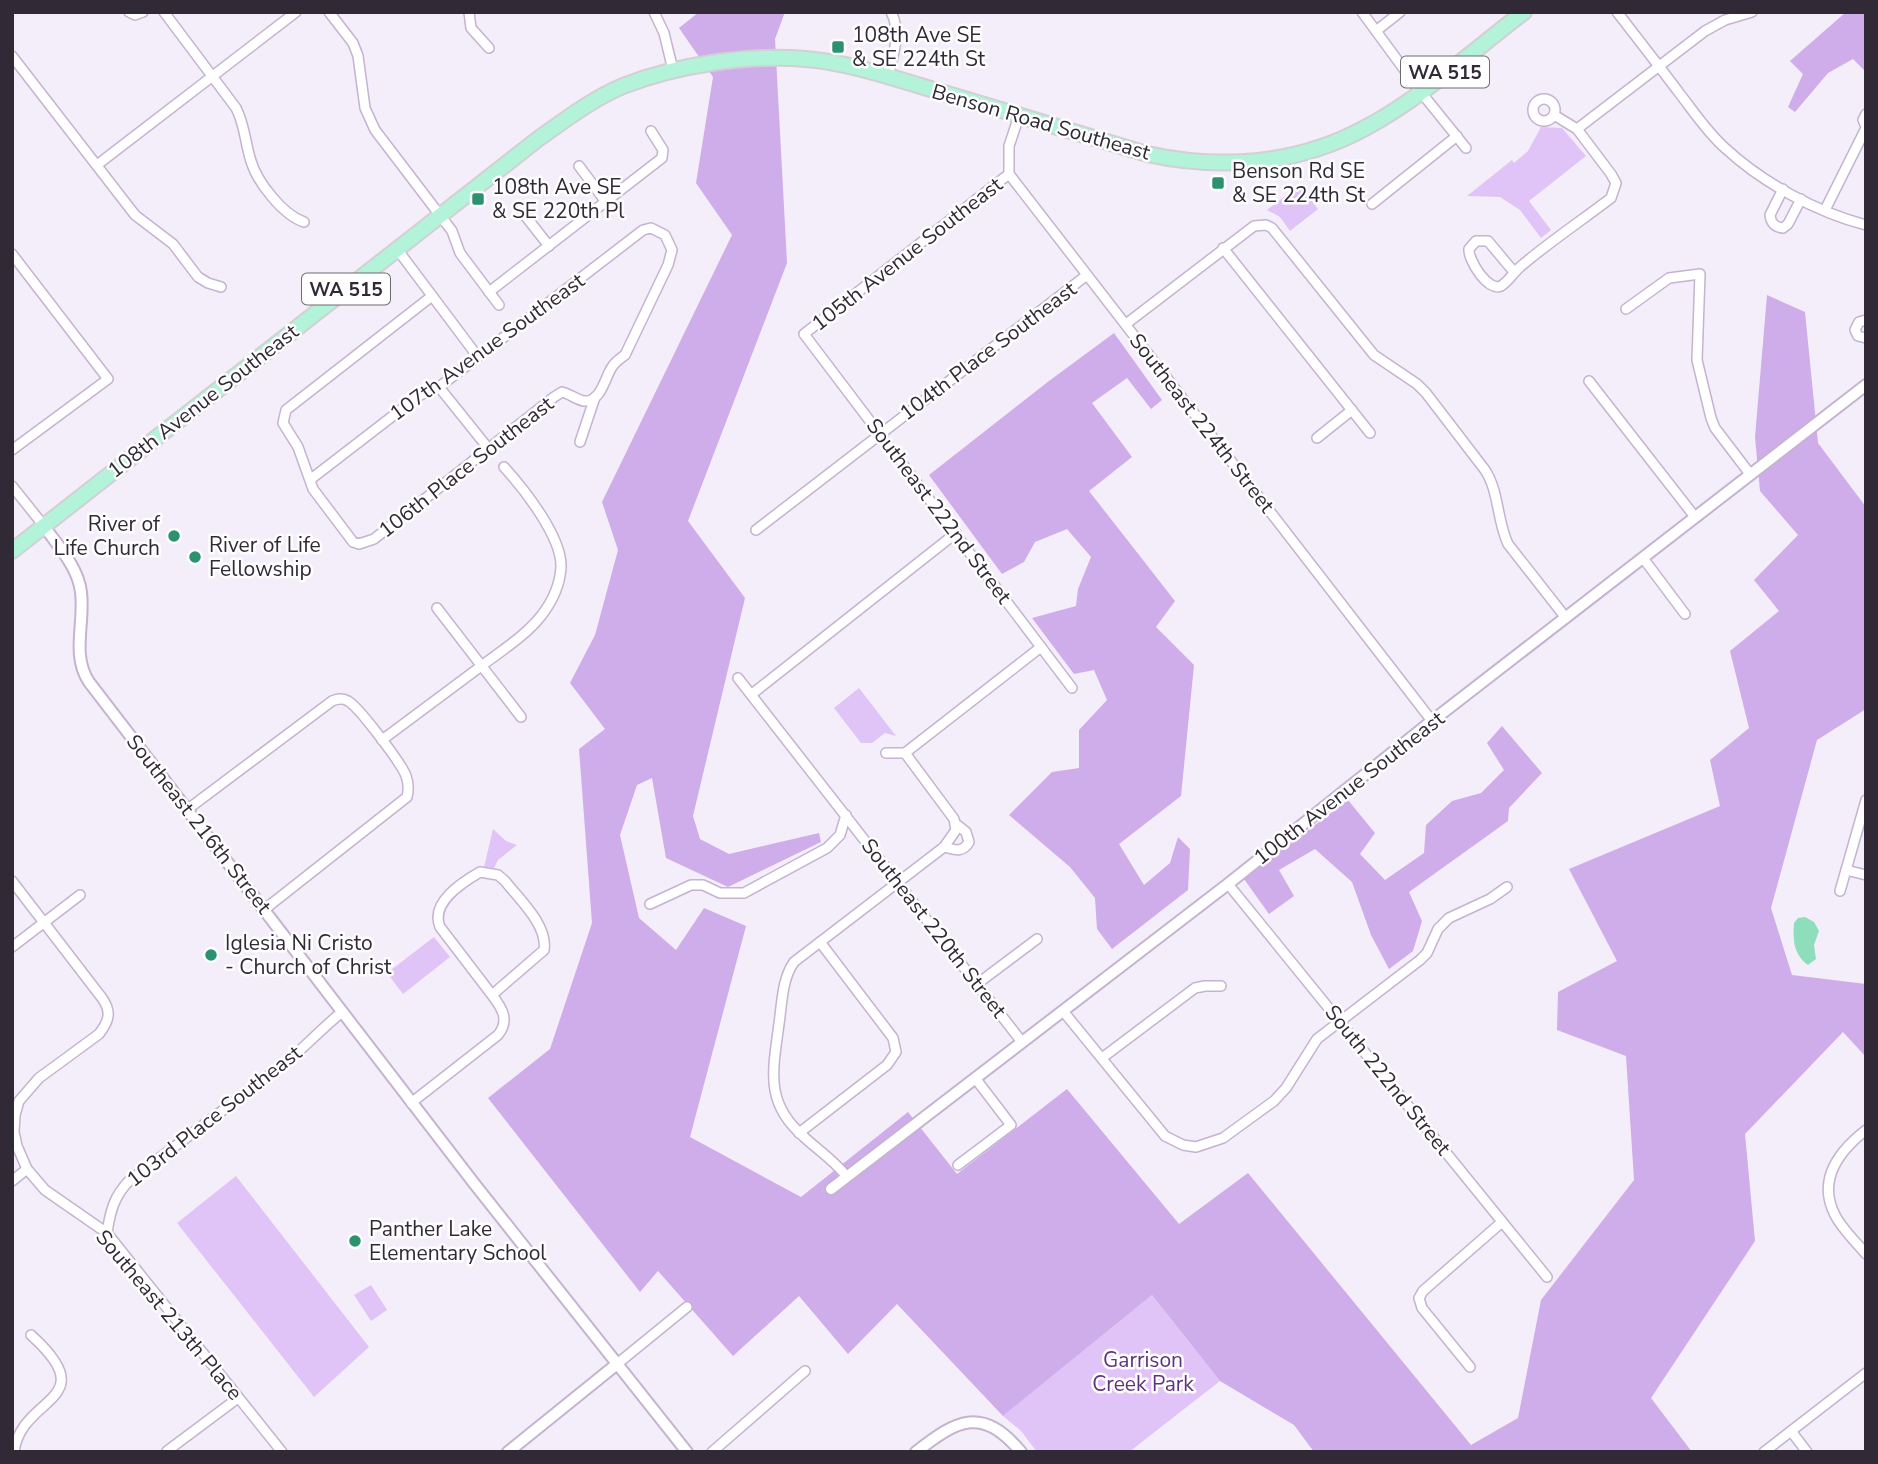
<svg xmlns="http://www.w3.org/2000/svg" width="1878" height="1464" font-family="'Nunito Sans',sans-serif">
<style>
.green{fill:#e0c4f7}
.forest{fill:#cfacea}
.water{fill:#8edebc}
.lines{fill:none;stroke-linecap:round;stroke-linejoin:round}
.minor-casing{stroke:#c4b3d1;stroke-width:12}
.tertiary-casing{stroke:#c4b3d1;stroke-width:14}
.primary-casing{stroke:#d2d0d3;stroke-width:18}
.minor{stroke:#fff;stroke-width:9}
.tertiary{stroke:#fff;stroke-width:10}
.primary{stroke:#b3f3d9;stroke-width:14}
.poi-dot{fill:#2c916e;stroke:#fefefe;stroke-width:2.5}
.labels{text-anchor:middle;stroke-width:5;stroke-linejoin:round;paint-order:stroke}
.shield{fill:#fefefe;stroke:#6e6a72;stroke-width:2}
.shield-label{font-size:19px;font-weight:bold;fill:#312a36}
.poi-label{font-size:21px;fill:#312a36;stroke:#fefefe;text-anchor:start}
.street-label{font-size:21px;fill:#312a36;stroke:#fefefe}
.park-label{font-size:21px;fill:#5f347c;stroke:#fefefe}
</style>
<rect width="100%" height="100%" fill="#f4eefa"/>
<!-- green -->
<g class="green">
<path d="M1541 127 1562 128 1586 156 1529 201 1551 230 1541 238 1520 210 1500 197 1467 196 1512 160 1514 163 1528 151Z"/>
<path d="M1299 185 1318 209 1290 231 1280 217 1267 210Z"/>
<path d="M859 688 896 736 885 733 872 743H861L834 708Z"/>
<path d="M493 829 506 841 517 845 498 860 494 868 484 867Z"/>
<path d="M434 937 450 957 403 994 387 973Z"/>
<path d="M236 1176 369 1347 314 1397 177 1223Z"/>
<path d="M371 1285 387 1310 371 1321 354 1295Z"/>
<path d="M1152 1295 1220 1381 1129 1452H1037L1021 1431 1003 1416Z"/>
</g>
<!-- forest -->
<g class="forest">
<path d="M699 12H785L775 39 787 263 688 521 745 598 693 816 700 839 729 854 819 833 821 842 728 887 666 858 652 778 637 785 620 835 639 918 676 950 704 908 746 926 690 1137 801 1197 908 1112 957 1174 1067 1089 1179 1224 1248 1173 1471 1445 1518 1418 1541 1300 1634 1180 1626 1056 1557 1030 1558 992 1617 961 1569 869 1720 806 1710 760 1749 728 1730 651 1779 611 1754 580 1798 535 1760 491 1755 437 1767 295 1805 312 1818 443 1866 507V709L1817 740 1771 908 1792 975 1866 984V1057L1843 1032 1745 1134 1755 1241 1651 1398 1692 1452H1314L1294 1425 1220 1381 1152 1295 1003 1416 897 1304 848 1354 799 1296 733 1356 658 1271 640 1292 488 1098 550 1049 592 923 579 749 605 729 570 683 595 635 618 550 602 502 732 235 696 183 713 77 679 28Z"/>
<path d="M1846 12H1866V72L1853 59 1828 73 1795 112 1788 107 1803 74 1790 61Z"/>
<path d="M1114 333 1162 400 1151 409 1127 378 1092 403 1132 457 1089 491 1175 601 1156 627 1194 665 1181 796 1119 844 1144 885 1170 863 1178 837 1190 849 1188 890 1112 949 1097 929 1095 898 1070 867 1009 815 1052 772 1079 768V730L1107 700 1094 670 1074 674 1032 618 1076 606 1078 589 1091 557 1067 529 1035 542 1024 562 1002 574 929 475 1049 381Z"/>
<path d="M1502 726 1542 773 1509 808 1508 821 1409 892 1422 921 1413 951 1389 969 1371 935 1352 882 1315 849 1279 870 1294 896 1269 914 1244 879 1348 800 1375 833 1360 854 1385 880 1424 853 1426 825 1452 801 1481 793 1504 770 1487 743Z"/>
</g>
<!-- water -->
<path class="water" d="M1805 917 1814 922 1819 931 1814 945 1816 959 1808 965C1793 954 1793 939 1794 923L1798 918Z"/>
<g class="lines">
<!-- minor casing -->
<g class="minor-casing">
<g id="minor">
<path d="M129 12 135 15 143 12"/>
<path d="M164 12 236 108C245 125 245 143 251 161 257 182 283 215 304 222"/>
<path d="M329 12 353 43 358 56 365 108 375 130 452 231 460 253 499 305"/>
<path d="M469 12 471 28 489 48"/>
<path d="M654 12 664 33 673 70"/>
<path d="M1362 12 1420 91 1466 148"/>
<path d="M1617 12C1638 39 1659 66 1680 94 1694 112 1707 132 1725 148 1763 183 1816 212 1866 225"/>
<path d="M1376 31 1400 12"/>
<path d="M12 56 135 215 173 244 198 277 208 283 221 287"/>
<path d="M888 76C893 55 902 33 891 12"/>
<circle cx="1544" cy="110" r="11"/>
<path d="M1866 114 1863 120 1866 126"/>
<path d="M1019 116 1009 146V174L1432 721"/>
<path d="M1577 129 1705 31 1725 20 1752 12"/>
<path d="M97 165 296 12"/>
<path d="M579 166 606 202"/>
<path d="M1009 174 804 334 1072 688"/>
<path d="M1783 189 1770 215C1771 223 1774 227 1783 228L1788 224 1801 199"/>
<path d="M1372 204 1457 136"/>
<path d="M1825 210 1866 128"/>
<path d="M523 213 549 246"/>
<path d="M1223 248 1370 433"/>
<path d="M397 249 478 357"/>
<path d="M12 254 108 379 12 450"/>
<path d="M1514 272 1488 241H1476L1469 249C1468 260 1488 292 1501 286 1508 282 1514 272 1520 267 1549 242 1581 221 1611 198L1616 183 1611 174 1577 129 1554 115"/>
<path d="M489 292 662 158 663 150 651 131"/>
<path d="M1626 309 1669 278 1700 274 1697 360 1711 418 1715 428 1750 474"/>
<path d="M1866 320 1859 322 1855 330 1858 336 1866 338"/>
<path d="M1126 324 1254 226 1266 225 1272 228 1374 355 1417 384 1426 393 1485 470C1499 491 1497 521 1508 544L1566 618"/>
<path d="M1589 381 1695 517"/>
<path d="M439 387 488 448"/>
<path d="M1317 438 1352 410"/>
<path d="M580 442 595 397"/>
<path d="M311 479 420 395 439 387 643 230 651 228 665 235 672 250 668 265 625 355C621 358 615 362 612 367 605 377 601 403 584 401 577 400 570 394 562 392L554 397 374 539 359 544 353 542 313 489 298 447 283 423 286 410 432 296"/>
<path d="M12 486 44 526"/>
<path d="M756 530 1087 275"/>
<path d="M1643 558 1685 614"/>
<path d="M437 608 521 717"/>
<path d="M738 678 1022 1042"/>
<path d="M752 694 956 533"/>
<path d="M382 740C416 715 450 689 484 664 504 649 526 635 541 616 552 602 560 585 561 567 562 537 524 489 504 467"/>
<path d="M905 753 1041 647"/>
<path d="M188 809 332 701C337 699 343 698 348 701 358 706 402 764 406 776 409 784 409 789 407 797L265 909"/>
<path d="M944 847C955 850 963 853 969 842L966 832 956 824"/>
<path d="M1846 870 1866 875"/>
<path d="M12 881 102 998C112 1012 109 1021 99 1034L39 1078 19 1101 15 1115 14 1132 17 1146 27 1169 45 1190 107 1233 282 1452"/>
<path d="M1228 884 1547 1277"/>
<path d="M1840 891 1866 800"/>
<path d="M650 904 691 885H703L720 893H744L827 848 840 835 846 815"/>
<path d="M12 947 80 895"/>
<path d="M977 984 1037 939"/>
<path d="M1063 1011 1165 1136 1183 1145 1196 1147 1223 1138 1274 1101 1286 1088 1317 1039 1420 960 1427 953 1438 929 1449 918 1490 899 1507 887"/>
<path d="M1102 1058 1195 988 1205 986H1221"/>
<path d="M411 1103 498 1035C510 1020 502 1008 492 995L544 950C548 925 519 899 505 881L498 875 480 872C461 883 430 903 440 927L492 995"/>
<path d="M1866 1130C1839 1151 1817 1180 1835 1215 1842 1229 1856 1242 1866 1254"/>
<path d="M799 1133 887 1065 896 1052 893 1038 820 942"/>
<path d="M958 1165 1011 1125 975 1078"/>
<path d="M847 1177C834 1160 819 1151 804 1137 764 1103 773 1070 779 1024 782 1003 782 979 794 962L944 847 956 830 954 819 905 753H886"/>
<path d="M12 1181 27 1169"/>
<path d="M107 1233C110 1212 114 1196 129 1181L283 1065C304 1048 321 1029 342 1012"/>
<path d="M617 1364 687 1307"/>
<path d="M1470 1367 1422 1308 1419 1298 1423 1291 1502 1222"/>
<path d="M1791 1431 1807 1452"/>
<path d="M167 1451 238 1398"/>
<path d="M14 1452C21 1395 105 1402 31 1335"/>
<path d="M712 1452 805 1371"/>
<path d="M1764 1452 1866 1373"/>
</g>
</g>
<!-- tertiary casing -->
<g class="tertiary-casing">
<g id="tertiary">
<path d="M44 526C58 546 78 567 81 592 85 623 71 655 89 682L473 1182 687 1452"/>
<path d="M831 1189 1228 884 1432 721 1866 385"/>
<path d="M508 1452 617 1364"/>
<path d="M916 1452C958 1419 982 1406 1021 1452"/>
</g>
</g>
<!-- primary casing -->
<g class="primary-casing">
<path id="primary" d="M12 551 538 139C565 120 592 99 623 86 676 65 748 54 806 59 853 63 899 80 944 93 1012 113 1080 134 1147 154 1221 170 1297 165 1365 128 1420 99 1474 50 1524 12"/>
</g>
<!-- minor -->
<use href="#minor" class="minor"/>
<!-- tertiary -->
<use href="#tertiary" class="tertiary"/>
<!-- primary -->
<use href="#primary" class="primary"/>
</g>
<!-- markers -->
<g class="poi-dot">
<rect x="831" y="40" width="14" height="14" rx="3.5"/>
<rect x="1211" y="176" width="14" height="14" rx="3.5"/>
<rect x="471" y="192" width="14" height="14" rx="3.5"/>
<circle cx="174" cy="536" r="7"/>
<circle cx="195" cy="557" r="7"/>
<circle cx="211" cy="955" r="7"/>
<circle cx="355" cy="1241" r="7"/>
</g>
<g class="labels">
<!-- shield labels -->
<g class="shield">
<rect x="1401" y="56.5" width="88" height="31" rx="5"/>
<rect x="302" y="273.5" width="88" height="31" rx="5"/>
</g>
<g class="shield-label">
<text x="1445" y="79">WA 515</text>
<text x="346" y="296">WA 515</text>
</g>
<!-- poi labels -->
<g class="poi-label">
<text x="852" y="42">108th Ave SE<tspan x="852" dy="24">&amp; SE 224th St</tspan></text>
<text x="1232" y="178">Benson Rd SE<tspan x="1232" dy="24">&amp; SE 224th St</tspan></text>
<text x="492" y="194">108th Ave SE<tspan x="492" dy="24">&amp; SE 220th Pl</tspan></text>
<text x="160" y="531" text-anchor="end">River of<tspan x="160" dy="24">Life Church</tspan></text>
<text x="209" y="552">River of Life<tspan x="209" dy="24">Fellowship</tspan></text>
<text x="225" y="950">Iglesia Ni Cristo<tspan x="225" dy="24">- Church of Christ</tspan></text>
<text x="369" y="1236">Panther Lake<tspan x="369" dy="24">Elementary School</tspan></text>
</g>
<!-- street labels -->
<g class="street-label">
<text transform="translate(1041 122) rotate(16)" y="7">Benson Road Southeast</text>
<text transform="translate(907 254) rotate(-38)" y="7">105th Avenue Southeast</text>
<text transform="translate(487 347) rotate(-36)" y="7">107th Avenue Southeast</text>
<text transform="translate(988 351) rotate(-37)" y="7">104th Place Southeast</text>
<text transform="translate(203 401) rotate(-38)" y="7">108th Avenue Southeast</text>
<text transform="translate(1202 423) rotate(52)" y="7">Southeast 224th Street</text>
<text transform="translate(466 467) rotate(-38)" y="7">106th Place Southeast</text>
<text transform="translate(939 511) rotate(53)" y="7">Southeast 222nd Street</text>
<text transform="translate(1349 788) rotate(-38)" y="7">100th Avenue Southeast</text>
<text transform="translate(199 824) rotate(52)" y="7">Southeast 216th Street</text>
<text transform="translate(934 928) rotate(52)" y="7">Southeast 220th Street</text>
<text transform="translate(1388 1080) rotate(51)" y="7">South 222nd Street</text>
<text transform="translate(214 1116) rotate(-38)" y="7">103rd Place Southeast</text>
<text transform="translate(169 1315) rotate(50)" y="7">Southeast 213th Place</text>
</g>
<!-- park labels -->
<g class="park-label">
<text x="1143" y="1367">Garrison<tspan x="1143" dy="24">Creek Park</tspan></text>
</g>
</g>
<!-- border -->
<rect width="1878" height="1464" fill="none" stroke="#312a36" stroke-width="28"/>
</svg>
